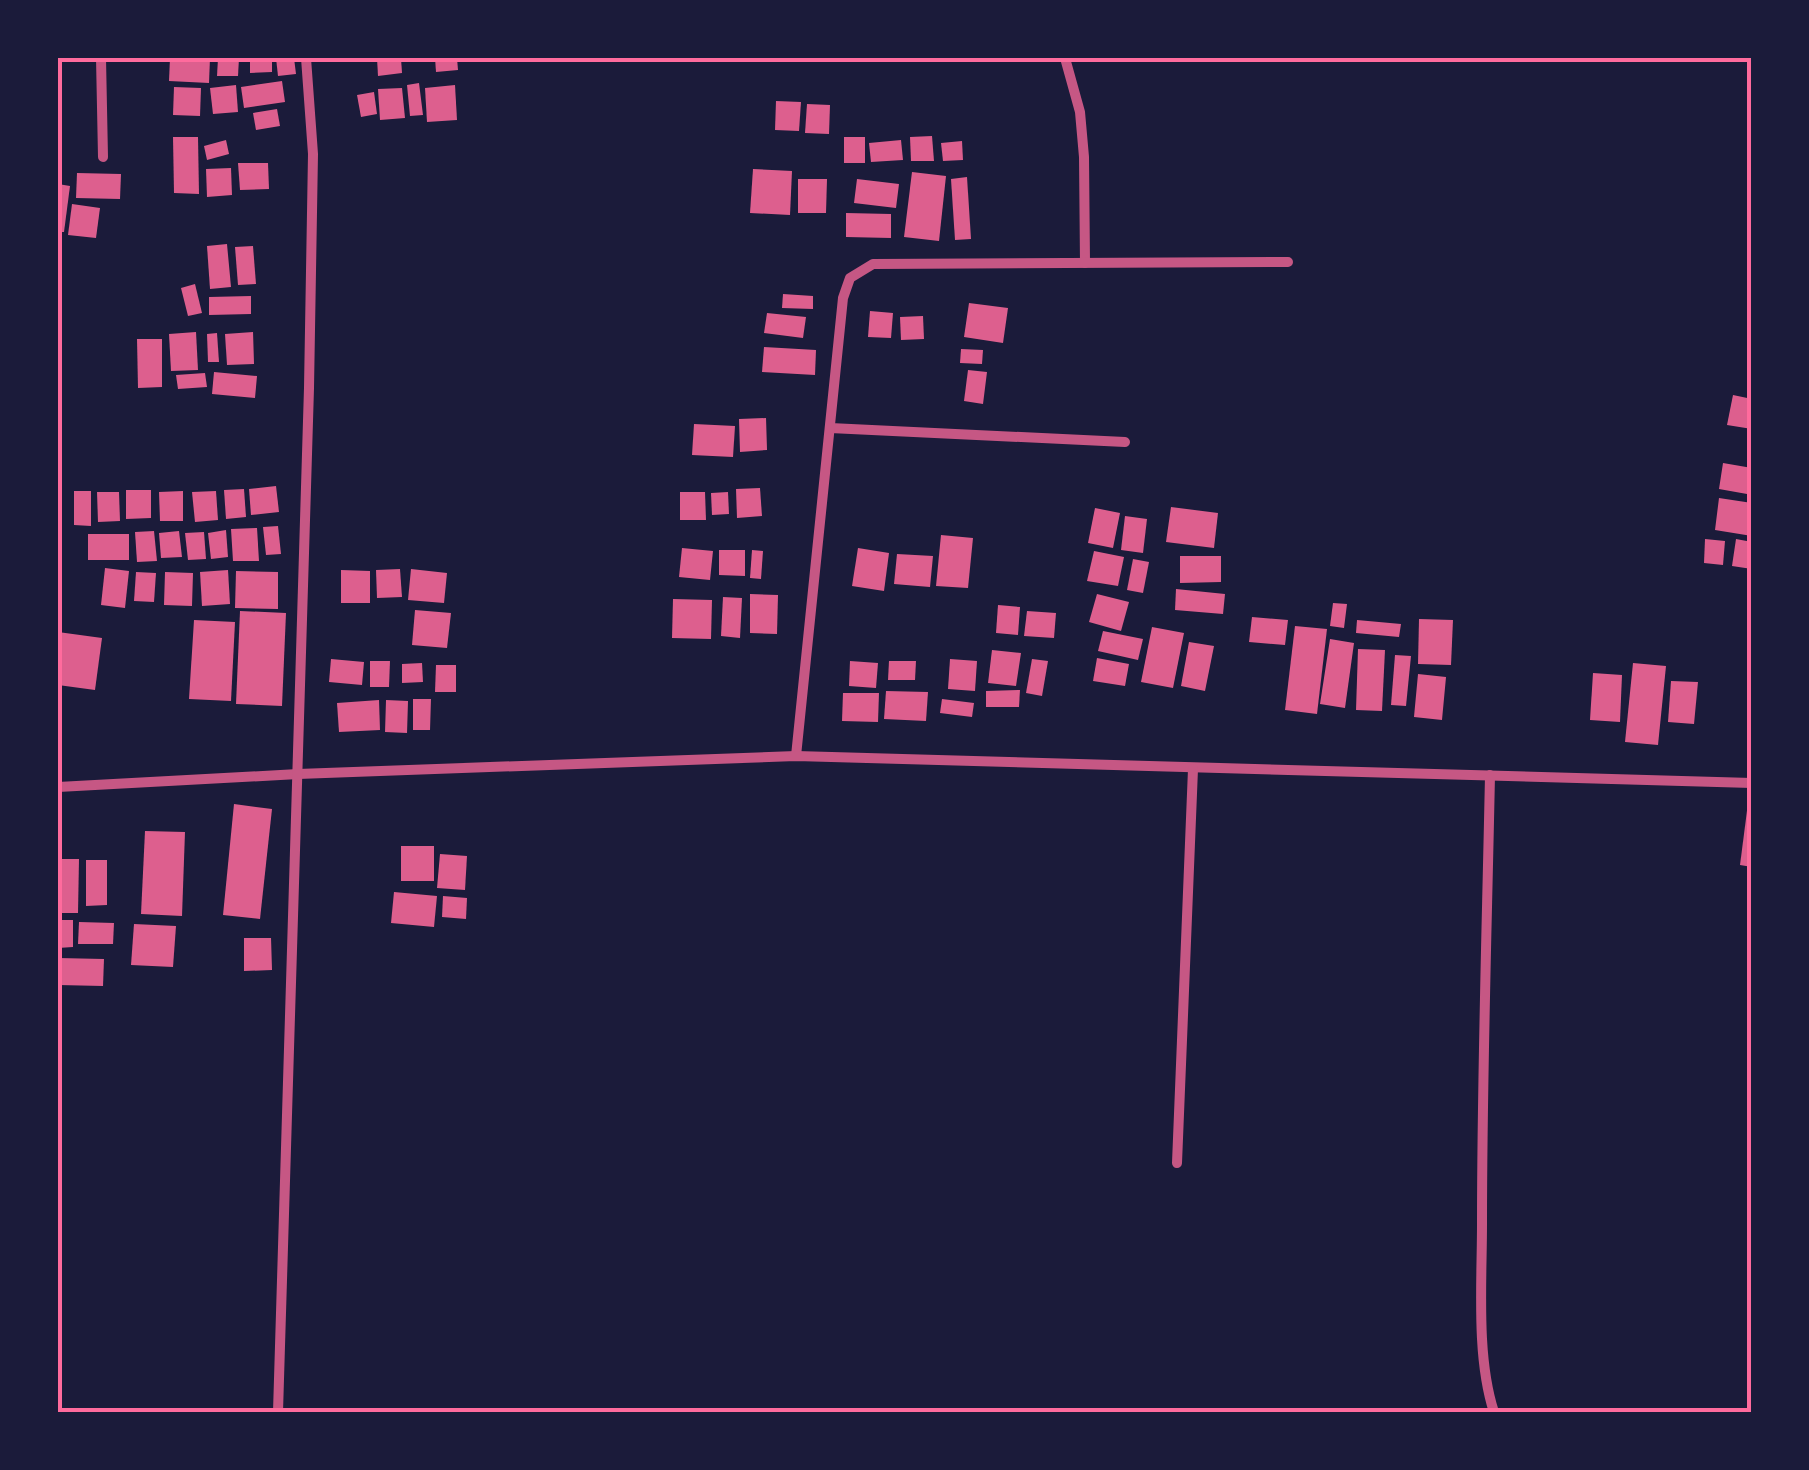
<svg xmlns="http://www.w3.org/2000/svg" width="1809" height="1470" font-family="Lora,serif">
<style>
.building{fill:#dd5f8e}
.lines{fill:none;stroke-linecap:round;stroke-linejoin:round}
.minor{stroke:#c65784;stroke-width:10}
.neatline{fill:none;stroke:#ff6b9d;stroke-width:4}
</style>
<rect width="100%" height="100%" fill="#1b1b3a"/>
<!-- building -->
<g class="building">
<path d="M170 58H210L209 83 169 81Z"/>
<path d="M218 58H239L238 76H217Z"/>
<path d="M250 58H272V72L250 73Z"/>
<path d="M276 58H294L296 74 278 76Z"/>
<path d="M377 58H401L402 73 378 76Z"/>
<path d="M435 58H457L458 70 436 72Z"/>
<path d="M282 81 285 102 244 108 241 87Z"/>
<path d="M419 83 423 115 410 116 407 85Z"/>
<path d="M236 85 238 112 213 114 210 88Z"/>
<path d="M455 85 457 120 427 122 425 88Z"/>
<path d="M174 87 201 88 200 116 173 115Z"/>
<path d="M402 88 405 118 380 120 378 89Z"/>
<path d="M374 92 377 114 361 117 357 95Z"/>
<path d="M776 101 801 102 799 131 775 130Z"/>
<path d="M807 104 830 105 829 134 805 133Z"/>
<path d="M277 109 280 126 256 130 253 113Z"/>
<path d="M932 136 934 161H911L910 137Z"/>
<path d="M173 137H198L199 194 174 193Z"/>
<rect x="844" y="137" width="21" height="26"/>
<path d="M226 140 229 154 207 160 204 146Z"/>
<path d="M901 140 903 160 871 162 869 143Z"/>
<path d="M962 141 963 160 943 161 941 143Z"/>
<path d="M238 163H268L269 189 240 190Z"/>
<path d="M231 168 232 195 207 197 206 169Z"/>
<path d="M753 169 792 171 790 215 750 213Z"/>
<path d="M912 172 946 176 939 241 904 237Z"/>
<path d="M77 173 121 174 120 199 76 198Z"/>
<path d="M967 177 971 239 955 240 951 179Z"/>
<path d="M798 179H827L826 213H798Z"/>
<path d="M857 179 899 184 896 208 854 203Z"/>
<path d="M58 184 70 186 64 232H58Z"/>
<path d="M72 204 100 208 96 238 68 235Z"/>
<path d="M846 213 891 214V238L846 237Z"/>
<path d="M227 244 231 287 210 289 207 246Z"/>
<path d="M253 246 256 284 238 285 235 247Z"/>
<path d="M195 284 202 313 188 316 181 288Z"/>
<path d="M783 294 813 296V309L782 308Z"/>
<path d="M251 296V314L209 315V297Z"/>
<path d="M969 303 1008 308 1003 343 964 337Z"/>
<path d="M870 311 893 313 891 338 868 337Z"/>
<path d="M767 313 806 317 803 338 764 333Z"/>
<path d="M923 316 924 339 901 340 900 317Z"/>
<path d="M196 332 198 370 171 371 169 334Z"/>
<path d="M253 332 254 364 227 365 225 334Z"/>
<path d="M217 333 219 362H208L207 334Z"/>
<path d="M137 339H162V387L138 388Z"/>
<path d="M764 347 816 350 815 375 762 372Z"/>
<path d="M961 349 983 350 982 364 960 363Z"/>
<path d="M968 370 987 372 983 404 964 401Z"/>
<path d="M214 372 257 376 255 398 212 394Z"/>
<path d="M205 373 207 387 178 389 176 375Z"/>
<path d="M1733 395 1752 399V429L1727 425Z"/>
<path d="M766 418 767 450 740 452 739 419Z"/>
<path d="M694 424 735 426 733 457 692 455Z"/>
<path d="M1723 463 1752 468 1747 494 1719 489Z"/>
<path d="M276 486 279 512 251 515 249 489Z"/>
<path d="M760 488 762 516 737 518 736 489Z"/>
<path d="M244 489 246 517 226 519 224 490Z"/>
<path d="M126 490H151V518L126 519Z"/>
<path d="M74 491H91V526L74 525Z"/>
<path d="M183 491V521H160L159 492Z"/>
<path d="M216 491 218 520 195 522 192 492Z"/>
<path d="M97 492H119L120 521 98 522Z"/>
<path d="M680 492H705L706 520H680Z"/>
<path d="M728 492 729 514 712 515 711 493Z"/>
<path d="M1719 498 1752 503V536L1715 530Z"/>
<path d="M1171 507 1218 513 1214 548 1166 542Z"/>
<path d="M1095 508 1120 513 1113 548 1088 543Z"/>
<path d="M1125 516 1147 519 1143 553 1121 550Z"/>
<path d="M278 526 281 554 266 555 263 527Z"/>
<path d="M257 528 259 561H233L231 529Z"/>
<path d="M226 530 228 557 211 559 208 533Z"/>
<path d="M154 531 157 561 137 562 135 532Z"/>
<path d="M179 531 182 557 161 558 159 533Z"/>
<path d="M204 532 206 559 188 560 185 533Z"/>
<rect x="88" y="534" width="41" height="26"/>
<path d="M941 535 973 538 968 588 936 586Z"/>
<path d="M1705 539 1725 541 1723 565 1704 563Z"/>
<path d="M1736 539 1752 542V569L1732 566Z"/>
<path d="M682 548 713 551 710 580 679 577Z"/>
<path d="M858 548 889 553 884 591 852 586Z"/>
<path d="M719 550H745V576L719 575Z"/>
<path d="M752 550 763 551 761 579 750 578Z"/>
<path d="M1094 551 1124 557 1118 586 1087 581Z"/>
<path d="M897 554 933 556 930 587 894 584Z"/>
<path d="M1180 556H1221V582L1180 583Z"/>
<path d="M1133 559 1149 562 1143 593 1127 590Z"/>
<path d="M105 568 129 571 125 608 101 605Z"/>
<path d="M400 569 402 597 377 598 376 570Z"/>
<path d="M411 569 447 573 444 603 408 600Z"/>
<path d="M228 570 230 604 202 606 200 572Z"/>
<path d="M341 570 370 571V603H341Z"/>
<path d="M236 571 278 572V609L235 608Z"/>
<path d="M136 572 156 573 154 602 134 601Z"/>
<path d="M165 572 193 573 192 606 164 605Z"/>
<path d="M1176 589 1225 594 1223 614 1175 610Z"/>
<path d="M750 594 778 595 777 634 750 633Z"/>
<path d="M1097 594 1129 602 1121 631 1089 622Z"/>
<path d="M723 597 742 598 740 638 721 636Z"/>
<path d="M673 599 712 600 711 639 672 638Z"/>
<path d="M1333 603 1347 604 1344 628 1330 626Z"/>
<path d="M998 605 1020 607 1018 635 996 633Z"/>
<path d="M415 610 451 613 447 648 412 645Z"/>
<path d="M240 611 286 613 282 706 236 704Z"/>
<path d="M1027 611 1056 613 1054 638 1024 636Z"/>
<path d="M1252 617 1288 620 1285 645 1249 642Z"/>
<path d="M1419 619 1453 620 1451 665 1418 664Z"/>
<path d="M194 620 235 622 231 701 189 699Z"/>
<path d="M1357 620 1401 624 1399 637 1356 633Z"/>
<path d="M1295 626 1327 629 1317 714 1285 710Z"/>
<path d="M1152 627 1184 633 1173 688 1141 682Z"/>
<path d="M1103 631 1143 639 1138 660 1098 651Z"/>
<path d="M58 632 102 638 95 690 58 685Z"/>
<path d="M1330 639 1354 643 1345 708 1320 704Z"/>
<path d="M1189 642 1214 646 1205 691 1181 686Z"/>
<path d="M1358 649 1385 650 1382 711 1356 710Z"/>
<path d="M992 650 1021 653 1016 686 988 683Z"/>
<path d="M1395 655 1411 656 1406 706 1391 705Z"/>
<path d="M1097 658 1129 664 1125 686 1093 681Z"/>
<path d="M331 659 364 662 362 685 329 682Z"/>
<path d="M950 659 977 661 975 691 948 689Z"/>
<path d="M1032 659 1048 661 1042 696 1026 693Z"/>
<path d="M370 661H390L389 687H370Z"/>
<path d="M850 661 878 663 876 688 849 686Z"/>
<path d="M889 661H916L915 680H888Z"/>
<path d="M422 663 423 682 402 683V664Z"/>
<path d="M1633 663 1666 666 1658 745 1625 742Z"/>
<path d="M436 665H456V692H435Z"/>
<path d="M1593 673 1622 675 1620 722 1590 720Z"/>
<path d="M1418 674 1446 677 1442 720 1414 717Z"/>
<path d="M1671 681 1698 682 1694 724 1668 722Z"/>
<path d="M1020 690 1019 707H986V691Z"/>
<path d="M886 691 928 692 926 721 884 719Z"/>
<path d="M843 693H879L878 722 842 721Z"/>
<path d="M413 699H431L430 730H413Z"/>
<path d="M942 699 974 703 972 717 940 713Z"/>
<path d="M379 700 380 730 339 732 337 703Z"/>
<path d="M386 700 408 701 407 733 385 732Z"/>
<path d="M1748 803 1752 804V867L1740 865Z"/>
<path d="M234 804 272 809 260 919 223 915Z"/>
<path d="M145 831 185 832 182 916 141 914Z"/>
<rect x="401" y="846" width="33" height="35"/>
<path d="M440 854 467 856 465 890 437 888Z"/>
<path d="M58 859H79L78 913H58Z"/>
<path d="M86 860H107V905L86 906Z"/>
<path d="M394 892 437 896 434 927 391 923Z"/>
<path d="M443 896 467 898 466 919 442 917Z"/>
<path d="M58 920H73V947L58 948Z"/>
<path d="M79 922 114 923 113 944H78Z"/>
<path d="M134 924 176 926 173 967 131 965Z"/>
<path d="M244 938H271L272 970 244 971Z"/>
<path d="M58 958 104 959 103 986 58 985Z"/>
</g>
<g class="lines">
<!-- minor -->
<g class="minor">
<path d="M101 58 103 157"/>
<path d="M1065 58 1080 112 1084 157 1085 263"/>
<path d="M830 428 1125 442"/>
<path d="M796 756 843 298 850 278 873 264 1288 262"/>
<path d="M1490 775C1487 924 1482 1074 1482 1224 1482 1282 1476 1357 1494 1412"/>
<path d="M58 787 298 774 796 756 1752 783"/>
<path d="M1177 1163 1193 769"/>
<path d="M278 1412 309 388 313 154 306 58"/>
</g>
</g>
<!-- border -->
<rect width="1809" height="1470" fill="none" stroke="#1b1b3a" stroke-width="120"/>
<rect x="60" y="60" width="1689" height="1350" class="neatline"/>
</svg>
